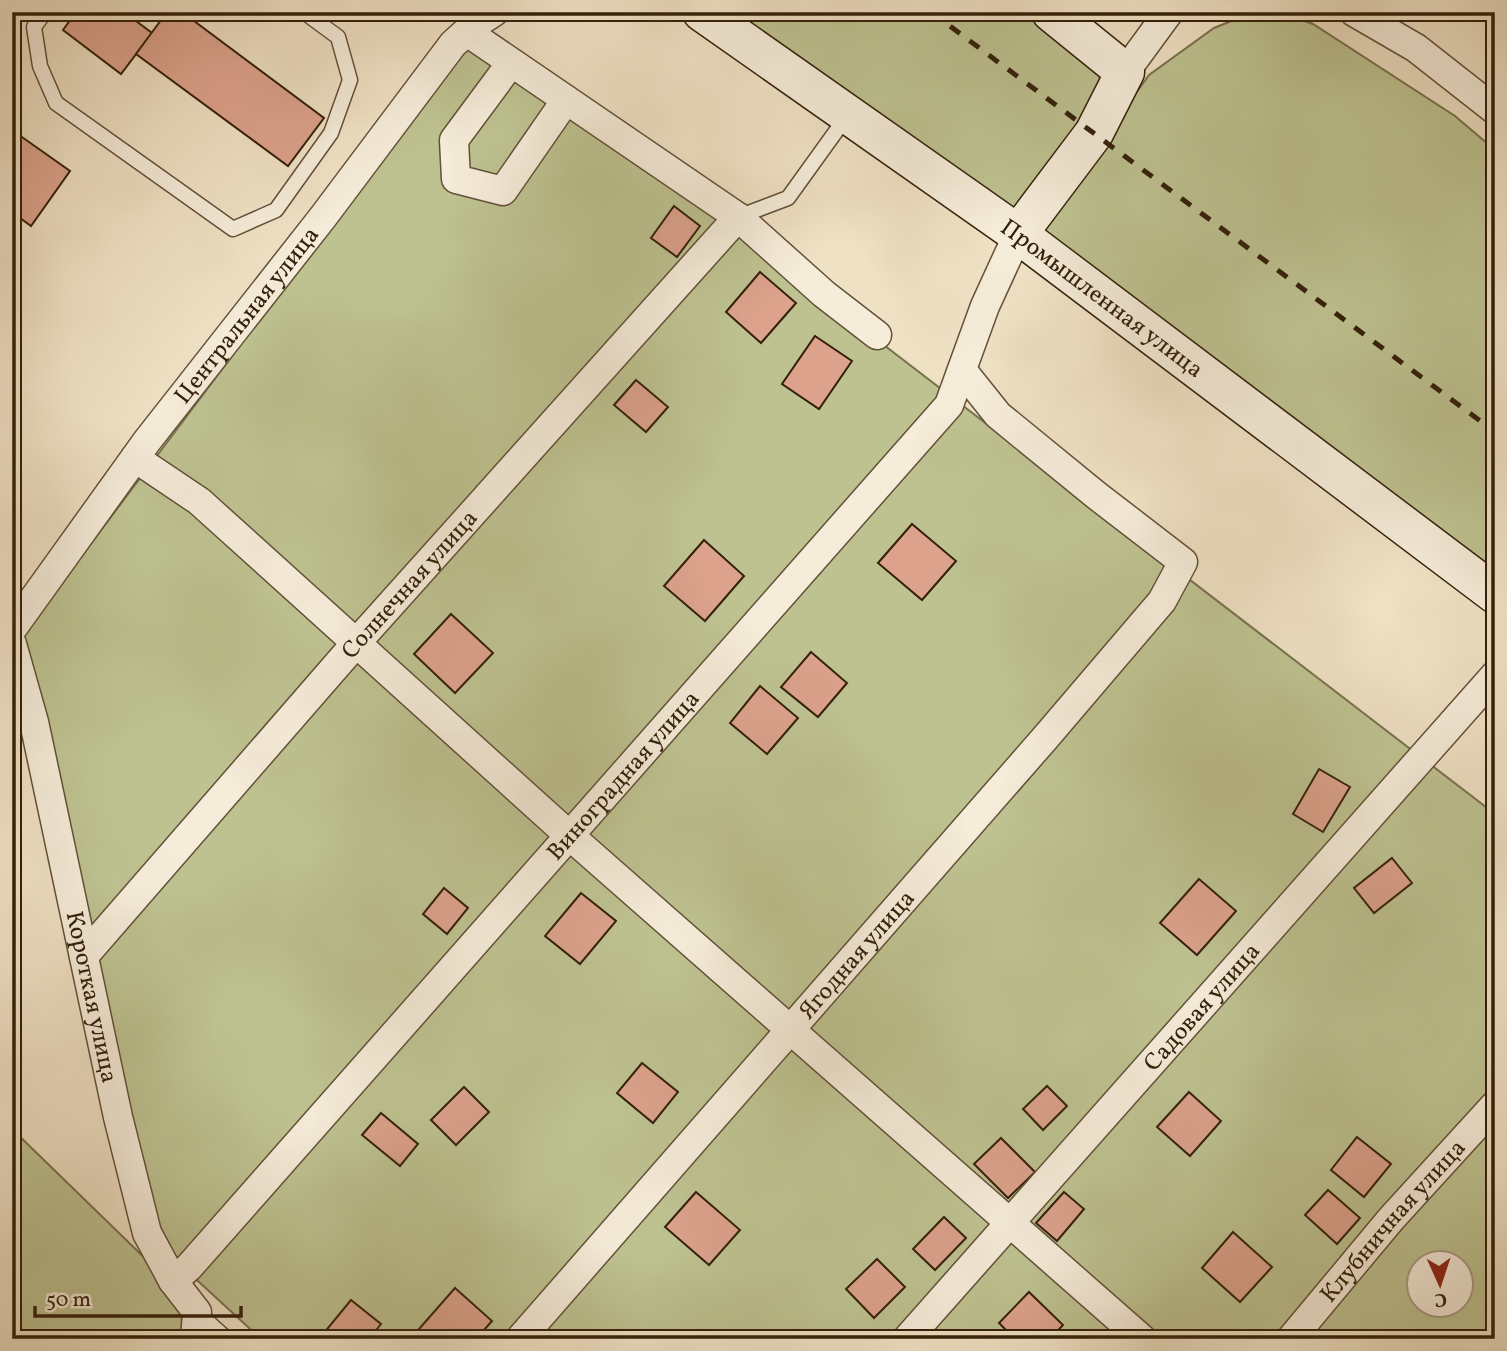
<svg xmlns="http://www.w3.org/2000/svg" width="1507" height="1351" font-family="Vollkorn,serif">
<style>
.green{fill:#bec291;stroke:#79714e;stroke-width:2;fill-rule:evenodd}
.building{fill:#dca28c;stroke:#34200a;stroke-width:2}
.lines{fill:none;stroke-linecap:round;stroke-linejoin:round}
.lane-casing{stroke:#635038;stroke-width:17}
.street-casing{stroke:#635038;stroke-width:31}
.secondary-casing{stroke:#34200a;stroke-width:41}
.lane{stroke:#f5ecd9;stroke-width:14}
.street{stroke:#f5ecd9;stroke-width:28}
.secondary{stroke:#f5ecd9;stroke-width:38}
.rail{stroke:#34200a;stroke-width:5;stroke-dasharray:12 12;stroke-linecap:butt}
.labels{text-anchor:middle;stroke-width:5;stroke-linejoin:round;paint-order:stroke}
.street-label{font-size:24px;fill:#34200a;stroke:#f5ecd9}
</style>
<rect width="100%" height="100%" fill="#efe1c4"/>
<filter id="stains"><feTurbulence type="fractalNoise" baseFrequency=".00286" numOctaves="4"/><feColorMatrix values="0 0 0 0 .2 0 0 0 0 .09 0 0 0 0 .02 0 0 0 .5 -.17"/></filter>
<radialGradient id="worn" r=".72"><stop offset=".6" stop-color="#630" stop-opacity="0"/><stop offset="1" stop-color="#630" stop-opacity=".3"/></radialGradient>
<!-- green -->
<g class="green">
<path d="M728 12H1029L1109 78 1014 217Z"/>
<path d="M1254 12H1279L1313 24 1455 116 1495 150V571L1035 234 1149 75 1214 28Z"/>
<path d="M476 32 1495 814V1339H261L149 1236 19 639ZM1420 1264H1462V1306H1420Z"/>
<path d="M12 1129 228 1339H12Z"/>
</g>
<!-- building -->
<g class="building">
<path d="M76 12H124L152 33 121 74 63 30Z"/>
<path d="M167 12H182L324 118 288 166 136 54Z"/>
<path d="M12 130 70 171 31 226 12 212Z"/>
<path d="M674 206 700 226 677 257 651 238Z"/>
<path d="M760 272 796 303 761 343 726 312Z"/>
<path d="M815 336 852 361 819 409 782 384Z"/>
<path d="M636 380 668 407 646 432 614 405Z"/>
<path d="M912 524 956 561 922 600 878 563Z"/>
<path d="M704 540 744 576 705 621 664 586Z"/>
<path d="M451 614 493 653 455 693 414 654Z"/>
<path d="M811 652 847 683 818 717 781 687Z"/>
<path d="M760 686 798 718 767 754 730 723Z"/>
<path d="M1319 769 1350 787 1323 832 1293 814Z"/>
<path d="M1392 858 1412 883 1374 913 1354 888Z"/>
<path d="M1199 879 1236 911 1197 955 1160 923Z"/>
<path d="M12 887 19 893 12 902Z"/>
<path d="M444 888 468 908 447 934 423 914Z"/>
<path d="M581 893 616 921 580 964 545 936Z"/>
<path d="M1495 978V993L1487 986Z"/>
<path d="M642 1063 678 1092 653 1123 617 1093Z"/>
<path d="M1047 1086 1067 1106 1043 1130 1023 1109Z"/>
<path d="M464 1087 489 1112 456 1145 431 1120Z"/>
<path d="M1189 1092 1221 1121 1190 1156 1157 1127Z"/>
<path d="M381 1113 418 1144 400 1166 362 1135Z"/>
<path d="M1357 1137 1391 1164 1364 1197 1331 1170Z"/>
<path d="M1001 1138 1035 1172 1008 1198 974 1164Z"/>
<path d="M1328 1190 1360 1218 1337 1244 1305 1215Z"/>
<path d="M696 1192 740 1230 709 1265 665 1227Z"/>
<path d="M1064 1192 1084 1209 1057 1241 1036 1223Z"/>
<path d="M944 1217 966 1238 935 1270 913 1249Z"/>
<path d="M1233 1232 1272 1267 1240 1302 1202 1268Z"/>
<path d="M877 1259 905 1287 874 1318 846 1289Z"/>
<path d="M455 1288 492 1321 476 1339H429L419 1329Z"/>
<path d="M1029 1292 1063 1325 1050 1339H1015L999 1323Z"/>
<path d="M351 1300 381 1324 369 1339H329L323 1334Z"/>
</g>
<g class="lines">
<!-- lane casing -->
<g class="lane-casing">
<g id="lane">
<path d="M45 12 34 27 40 66 56 103 233 229 276 210 331 133 350 80 338 37 304 12"/>
<path d="M738 217 788 198 847 116"/>
<path d="M197 1312 227 1339"/>
</g>
</g>
<!-- street casing -->
<g class="street-casing">
<g id="street">
<path d="M1354 12 1416 48 1495 110"/>
<path d="M467 32 738 217 824 294 877 335"/>
<path d="M511 63 454 140 456 179 503 191 566 100"/>
<path d="M1125 72 1169 12"/>
<path d="M135 458 199 501 570 836 1142 1339"/>
<path id="s1" d="M12 629 147 441 323 217 453 44 474 25 494 12"/>
<path id="s2" d="M12 644 34 722 118 1117 147 1233 173 1281 197 1312 195 1339"/>
<path id="s3" d="M84 956 357 642 738 217"/>
<path id="s4" d="M173 1281 189 1267 949 405 985 306 1018 234"/>
<path id="s5" d="M520 1339 1046 737 1162 601 1183 562 1096 495 998 415 962 370"/>
<path id="s6" d="M907 1339 1495 675"/>
<path id="s7" d="M1291 1339 1391 1219 1495 1105"/>
</g>
</g>
<!-- secondary casing -->
<g class="secondary-casing">
<g id="secondary">
<path id="s8" d="M702 12 1018 234 1495 594"/>
<path d="M1018 234 1094 133 1125 72 1051 12"/>
</g>
</g>
<!-- lane -->
<use href="#lane" class="lane"/>
<!-- street -->
<use href="#street" class="street"/>
<!-- secondary -->
<use href="#secondary" class="secondary"/>
<!-- rail -->
<path class="rail" d="M931 12 1495 432"/>
</g>
<g class="labels">
<!-- street labels -->
<g class="street-label">
<text dy="8" stroke="none"><textPath href="#s8" startOffset="492">Промышленная улица</textPath></text>
<text dy="8" stroke="none"><textPath href="#s1" startOffset="392">Центральная улица</textPath></text>
<text dy="8" stroke="none"><textPath href="#s3" startOffset="494">Солнечная улица</textPath></text>
<text dy="8" stroke="none"><textPath href="#s4" startOffset="677">Виноградная улица</textPath></text>
<text dy="8" stroke="none"><textPath href="#s5" startOffset="511">Ягодная улица</textPath></text>
<text dy="8" stroke="none"><textPath href="#s2" startOffset="362">Короткая улица</textPath></text>
<text dy="8" stroke="none"><textPath href="#s6" startOffset="444">Садовая улица</textPath></text>
<text dy="8" stroke="none"><textPath href="#s7" startOffset="156">Клубничная улица</textPath></text>
</g>
</g>
<!-- margin -->
<rect width="1507" height="1351" fill="none" stroke="#efe1c4" stroke-width="42"/>
<rect x="14" y="14" width="1479" height="1323" fill="none" stroke="#34200a" stroke-width="3.5"/>
<rect x="21" y="21" width="1465" height="1309" fill="none" stroke="#34200a" stroke-width="2"/>
<!-- north arrow -->
<g transform="translate(1440 1284) rotate(177)"><circle r="33" fill="#f5ecd9" stroke="#a89a86" stroke-width="2"/>
<path d="M0-5L12 26L0 18L-12 26Z" fill="#8f2418"/>
<text y="-10" font-size="19" font-weight="bold" text-anchor="middle" fill="#34200a">С</text>
</g>
<!-- scale -->
<path d="M35 1306v10h206v-10" fill="none" stroke="#34200a" stroke-width="3.5"/>
<text x="46" y="1306" font-size="21" fill="#34200a" stroke="#f5ecd9" stroke-width="5" paint-order="stroke">50 m</text>
<rect width="100%" height="100%" filter="url(#stains)"/>
<rect width="100%" height="100%" fill="url(#worn)"/>
</svg>
